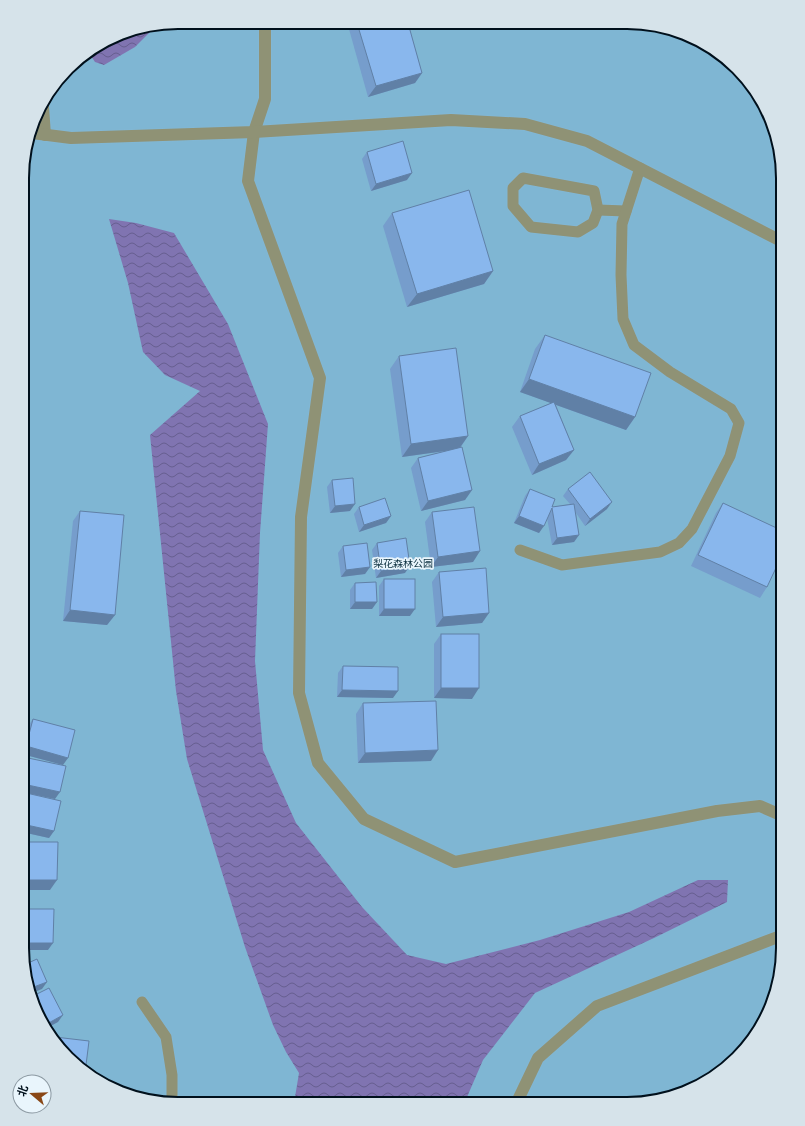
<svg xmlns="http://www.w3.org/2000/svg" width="805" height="1126" font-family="'Open Sans','Noto Sans SC',sans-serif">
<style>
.green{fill:#7fb6d3}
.water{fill:url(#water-waves)}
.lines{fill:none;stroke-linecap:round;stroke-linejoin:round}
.lane-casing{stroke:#82b7d4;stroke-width:13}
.street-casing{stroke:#82b7d4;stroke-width:14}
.lane{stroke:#8f9275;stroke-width:11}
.street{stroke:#8f9275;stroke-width:12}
.wall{fill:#769dcc}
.shaded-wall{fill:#6080a6}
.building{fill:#89b7ed;stroke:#6080a6}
.labels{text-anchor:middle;stroke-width:3.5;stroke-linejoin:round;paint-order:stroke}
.park-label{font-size:10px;fill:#0e3141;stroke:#e9f5fc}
.rim{fill:none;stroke:#00101c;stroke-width:2}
</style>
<defs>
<pattern id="water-waves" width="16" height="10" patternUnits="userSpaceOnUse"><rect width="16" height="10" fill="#8074b1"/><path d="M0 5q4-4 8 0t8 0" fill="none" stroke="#665e8f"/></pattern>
</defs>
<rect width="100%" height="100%" fill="#9edcfd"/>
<!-- green -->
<path class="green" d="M178 22 647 23 686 34 722 54 767 109 783 178V958L775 998 757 1035 730 1065 696 1088 627 1104 158 1103 119 1092 83 1072 38 1017 22 948 23 158 43 100 75 61 128 30Z"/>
<!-- water -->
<g class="water">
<path d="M156 26 135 47 104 65 95 62 89 53 128 30Z"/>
<path d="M109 219 136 223 174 233 228 324 268 424 260 533 255 661 263 750 296 823 362 907 407 955 446 964 540 940 629 912 698 880H728L727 902 654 938 535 993 483 1060 464 1104 294 1103 299 1073 286 1052 273 1025 245 947 187 759 176 691 150 435 200 391 165 375 143 352 128 283Z"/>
</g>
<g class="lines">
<!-- lane casing -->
<g class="lane-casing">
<g id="lane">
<path d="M523 178 594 191 598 210 593 223 578 232 531 227 513 206V188Z"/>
<path d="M598 210 626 211"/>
<path d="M520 550 562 565 660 552 679 543 692 529 730 456 739 423 731 409 670 372 634 345 623 319 621 275 622 224 640 168"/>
<path d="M142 1002 166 1037 172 1075V1103"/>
</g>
</g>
<!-- street casing -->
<g class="street-casing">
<g id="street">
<path d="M265 22V99L254 132 248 181 320 378 301 517 299 693 318 763 364 819 455 862 717 811 760 806 783 816"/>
<path d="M43 100V107L45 135"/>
<path d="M32 133 71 138 254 132 451 120 525 124 587 141 783 242"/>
<path d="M516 1104 538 1058 597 1006 783 935"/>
</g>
</g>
<!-- lane -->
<use href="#lane" class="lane"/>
<!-- street -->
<use href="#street" class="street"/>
</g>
<!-- wall -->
<g class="wall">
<path d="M347 22 408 23 422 73 415 83 368 97Z"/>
<path d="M367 152 407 180 371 191 362 159Z"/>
<path d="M392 213 493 271 484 284 407 307 383 226Z"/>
<path d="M545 335 635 417 626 430 556 405 574 450 566 460 532 475 512 427 520 416 551 403 520 392 535 349Z"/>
<path d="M399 356 468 436 460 448 472 490 465 500 421 511 411 468 418 458 446 451 402 457 390 369Z"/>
<path d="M332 480 350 511 330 513 327 487Z"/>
<path d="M530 489 552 507 570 504 563 496 568 489 607 509 585 526 576 513 579 535 574 542 552 545 547 518 539 533 514 523 525 496Z"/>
<path d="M723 503 767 587 760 598 691 566 716 513Z"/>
<path d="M359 507 391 516 386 523 359 532 354 514Z"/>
<path d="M80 511 115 615 107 625 63 621 73 521Z"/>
<path d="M432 512 480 551 473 562 431 567 425 522Z"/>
<path d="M377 543 405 573 376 578 372 550Z"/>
<path d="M343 546 370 567 365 574 341 577 338 553Z"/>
<path d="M439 572 489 613 482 623 436 627 432 582Z"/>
<path d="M384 579 410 616H379V586Z"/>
<path d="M355 583 377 602 372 609H350V590Z"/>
<path d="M441 634 472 699 434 698V644Z"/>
<path d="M343 666 393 698 337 697 338 673Z"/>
<path d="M363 703 431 761 358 763 356 714Z"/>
<path d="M33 719 63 765 22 754V747L28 726Z"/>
<path d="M28 758 55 799 30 794 54 831 49 838 22 832V771L24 765Z"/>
</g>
<!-- shaded-wall -->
<g class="shaded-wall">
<path d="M422 73 415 83 368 97 376 86Z"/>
<path d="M412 173 407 180 371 191 376 184Z"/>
<path d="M493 271 484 284 407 307 417 294Z"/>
<path d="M529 379 635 417 626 430 520 392Z"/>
<path d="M468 436 459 449 402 457 411 444Z"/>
<path d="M574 450 566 460 532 475 539 464Z"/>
<path d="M472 490 465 500 421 511 428 501Z"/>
<path d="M612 502 607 509 585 526 590 519Z"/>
<path d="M355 504 350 511 330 513 335 506Z"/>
<path d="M391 516 386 523 359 532 364 525Z"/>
<path d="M519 516 544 526 539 533 514 523Z"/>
<path d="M579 535 574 542 552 545 557 538Z"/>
<path d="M480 551 473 562 431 567 438 557Z"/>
<path d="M410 566 405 573 376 578 381 571Z"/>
<path d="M370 567 365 574 341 577 346 570Z"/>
<path d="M355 602H377L372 609H350Z"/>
<path d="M384 609H415L410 616H379Z"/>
<path d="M70 610 115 615 107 625 63 621Z"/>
<path d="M489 613 482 623 436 627 443 617Z"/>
<path d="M441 688H479L472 699 434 698Z"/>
<path d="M342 690 398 691 393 698 337 697Z"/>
<path d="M26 746 68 758 63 765 22 754V751Z"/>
<path d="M438 750 431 761 358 763 365 753Z"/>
<path d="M23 784 60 792 55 799 22 792V785Z"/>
<path d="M22 824 54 831 49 838 22 832Z"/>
<path d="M22 880H57L50 890H22Z"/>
<path d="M22 943H53L48 950H22Z"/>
<path d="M47 982 42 989 32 993 31 988Z"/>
<path d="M63 1015 58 1022 47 1028 45 1025Z"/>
</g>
<!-- building -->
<g class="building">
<path d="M357 23H408L422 73 376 86Z"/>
<path d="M403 141 412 173 376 184 367 152Z"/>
<path d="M469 190 493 271 417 294 392 213Z"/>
<path d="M545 335 651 373 635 417 529 379Z"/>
<path d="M456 348 468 436 411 444 399 356Z"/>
<path d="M554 402 574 450 539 464 520 416Z"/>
<path d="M462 447 472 490 428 501 418 458Z"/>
<path d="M590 472 612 502 590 519 568 489Z"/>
<path d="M353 478 355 504 335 506 332 480Z"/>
<path d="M530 489 555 499 552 507 574 504 579 535 557 538 552 508 544 526 519 516Z"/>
<path d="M385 498 391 516 364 525 359 507Z"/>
<path d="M723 503 783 531V553L767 587 698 555Z"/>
<path d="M474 507 480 551 438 557 432 512Z"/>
<path d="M80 511 124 515 115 615 70 610Z"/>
<path d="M406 538 410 566 381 571 377 543Z"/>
<path d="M367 543 370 567 346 570 343 546Z"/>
<path d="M486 568 489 613 443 617 439 572Z"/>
<rect x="384" y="579" width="31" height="30"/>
<path d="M376 582 377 602H355V583Z"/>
<rect x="441" y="634" width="38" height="54"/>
<path d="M343 666 398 667V691L342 690Z"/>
<path d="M436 701 438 750 365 753 363 703Z"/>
<path d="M33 719 75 730 68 758 26 746Z"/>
<path d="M28 758 66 766 60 792 23 784Z"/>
<path d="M22 792 61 801 54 831 22 824Z"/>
<path d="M22 842H58L57 880H22Z"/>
<path d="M22 909H54L53 943H22Z"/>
<path d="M37 959 47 982 31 988 26 964Z"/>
<path d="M49 988 63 1015 45 1025 38 1017 33 996Z"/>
<path d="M55 1037 89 1041 85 1073 83 1072Z"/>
</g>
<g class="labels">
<!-- park labels -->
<g class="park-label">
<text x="403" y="567">梨花森林公园</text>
</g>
</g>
<!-- crop -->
<path d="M0 0H805V1126H0ZM178 29H627A149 149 0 0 1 776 178V948A149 149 0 0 1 627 1097H178A149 149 0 0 1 29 948V178A149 149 0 0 1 178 29Z" fill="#d6e3ea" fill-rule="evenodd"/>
<path class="rim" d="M178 29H627A149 149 0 0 1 776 178V948A149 149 0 0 1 627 1097H178A149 149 0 0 1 29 948V178A149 149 0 0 1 178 29Z"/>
<!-- north arrow -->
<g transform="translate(32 1094) rotate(289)"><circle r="19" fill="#e9f5fc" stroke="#8c99a2"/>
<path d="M0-3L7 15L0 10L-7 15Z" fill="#894716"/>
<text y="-6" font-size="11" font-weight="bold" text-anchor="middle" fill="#00101c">北</text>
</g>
</svg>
